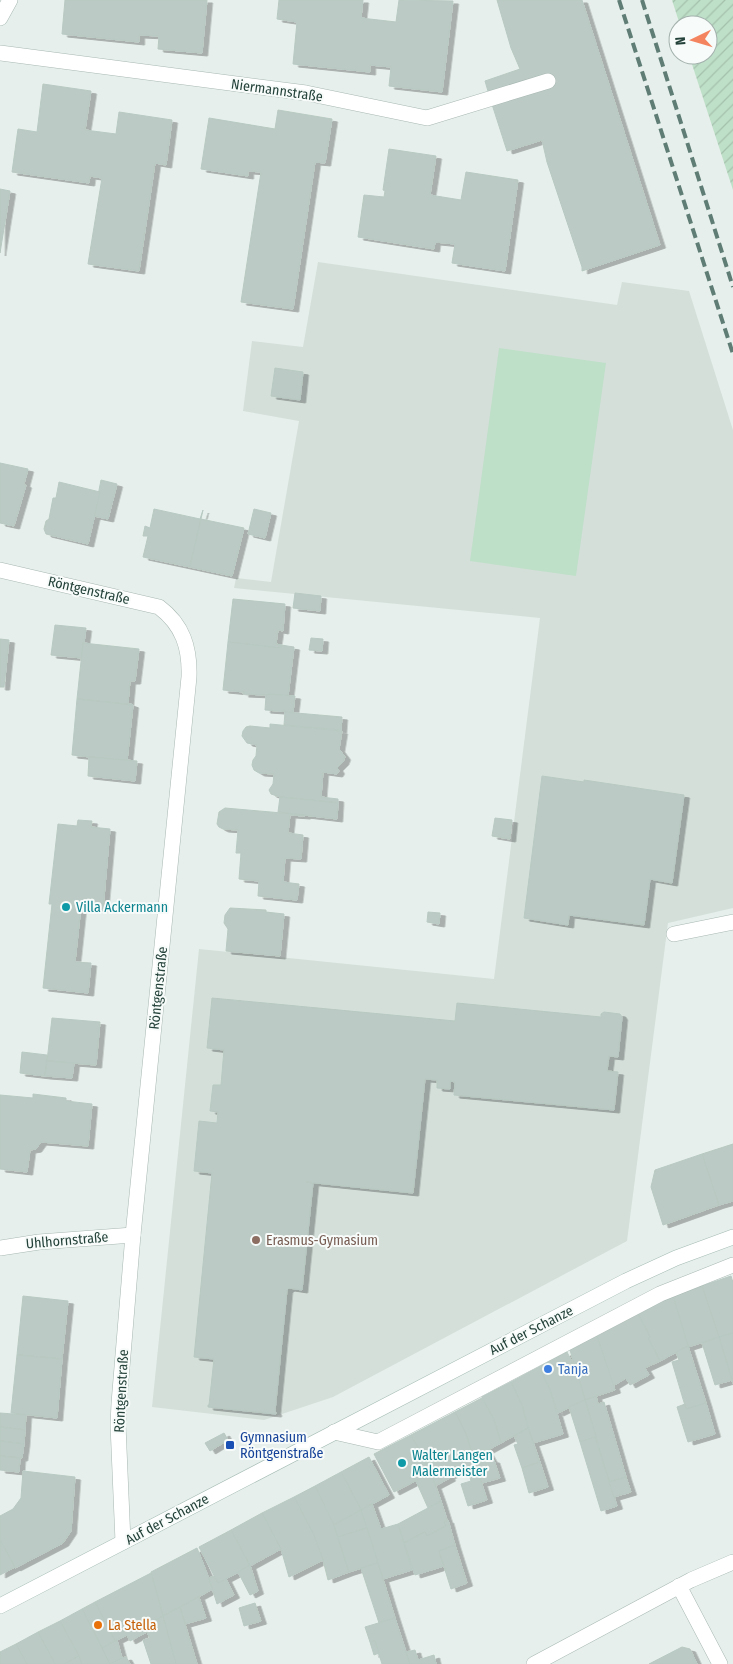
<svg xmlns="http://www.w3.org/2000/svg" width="733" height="1664" font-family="'Fira Sans Condensed',sans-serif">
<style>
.built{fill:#d4dfda}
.garden{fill:url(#garden-furrows)}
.pitch{fill:#bfe0c8}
.building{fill:#bbcac4;stroke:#b8c9c2;filter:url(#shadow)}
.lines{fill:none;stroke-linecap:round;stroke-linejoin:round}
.minor-casing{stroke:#a8b8b2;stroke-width:16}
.secondary-casing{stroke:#a4bbb3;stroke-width:16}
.minor{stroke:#fff;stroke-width:15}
.secondary{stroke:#fff;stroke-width:15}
.rail{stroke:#5f7d75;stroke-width:4;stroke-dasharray:10 5;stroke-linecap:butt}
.culture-dot{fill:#0f9aa8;stroke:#f7fbf9;stroke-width:2}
.education-dot{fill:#8d6e63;stroke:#f7fbf9;stroke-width:2}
.shop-dot{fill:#3f7fe0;stroke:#f7fbf9;stroke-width:2}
.transit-dot{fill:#1a4fb4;stroke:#f7fbf9;stroke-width:2}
.food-dot{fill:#e8710a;stroke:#f7fbf9;stroke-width:2}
.labels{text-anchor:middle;stroke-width:4;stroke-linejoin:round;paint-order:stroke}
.street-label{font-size:14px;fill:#24423a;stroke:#f7fbf9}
.culture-label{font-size:14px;fill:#0d838f;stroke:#f7fbf9;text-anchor:start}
.education-label{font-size:14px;fill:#785e54;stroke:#f7fbf9;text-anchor:start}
.shop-label{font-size:14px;fill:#366cbe;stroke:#f7fbf9;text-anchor:start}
.transit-label{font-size:14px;fill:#164399;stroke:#f7fbf9;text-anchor:start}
.food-label{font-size:14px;fill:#c56008;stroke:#f7fbf9;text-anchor:start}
</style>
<defs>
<pattern id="garden-furrows" width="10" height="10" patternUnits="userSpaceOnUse" patternTransform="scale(1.25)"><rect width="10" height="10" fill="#bfe0c8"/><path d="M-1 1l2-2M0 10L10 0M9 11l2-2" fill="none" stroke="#a4c1ad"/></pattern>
<filter id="shadow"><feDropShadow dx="5.5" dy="3" stdDeviation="0" flood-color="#0004"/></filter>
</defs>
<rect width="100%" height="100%" fill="#e6efeb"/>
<!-- built -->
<path class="built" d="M318 262 617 305 622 282 689 291 733 430V908L668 923 627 1241 333 1397 264 1420 152 1407 199 949 494 979 540 618 234 588 236 578 271 582 299 421 243 411 252 341 303 347Z"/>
<!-- garden -->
<path class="garden" d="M672 0H733V190L689 55H708V25H680Z"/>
<!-- pitch -->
<path class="pitch" d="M499 348 606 363 576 576 470 561Z"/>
<!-- building -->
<g class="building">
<path d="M65 0H207L202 53 158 49 159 36 139 35V42L62 34Z"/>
<path d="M279 0H363L361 18 396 22 399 0 453 1 442 92 389 86 391 67 370 65V72L293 64 297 22 277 19Z"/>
<path d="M497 0H582L660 245 582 271V267L547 162 542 140 507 151 490 98 485 81 520 69 511 48Z"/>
<path d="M43 84 91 91 85 130 116 134 119 112 172 120 166 165 155 163 139 271 88 264 102 178 90 176 89 183 12 172 18 129 37 132Z"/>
<path d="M278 110 332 119 325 163 315 162 293 309 241 302 261 172 248 171V176L201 169 209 118 275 129Z"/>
<path d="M389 149 436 156 430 195 461 200 466 172 518 180 505 271 452 263 455 244 435 242 434 249 358 237 364 195 384 197 385 191 383 190Z"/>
<path d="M0 189 10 191 0 253Z"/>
<path d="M275 368 303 372 300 400 271 396Z"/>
<path d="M0 463 28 469 24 484 26 485 14 526 0 523Z"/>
<path d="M101 480 117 484 108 519 94 516Z"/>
<path d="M59 482 100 492 88 544 46 534 44 529 46 521 49 519 53 498H56Z"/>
<path d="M154 509 200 519 203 510 190 567 143 557 148 536H143L145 526 150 528Z"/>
<path d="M254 509 271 513 265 538 248 534Z"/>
<path d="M201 519 244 528 232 576 190 567Z"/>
<path d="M295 593 321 596 320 611 293 608Z"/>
<path d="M233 599 285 604 283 631 278 630 276 644 281 645V648L228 642Z"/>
<path d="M55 625 86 628 82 658 51 655Z"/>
<path d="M311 638 323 639 322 651 309 650Z"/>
<path d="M0 639 9 640 4 687H0Z"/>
<path d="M228 642 281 648V645L294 647 288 696 243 694 244 692 223 690Z"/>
<path d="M83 643 139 649 135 681H130L128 703 133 705 77 699Z"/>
<path d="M268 694 295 696 293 712 265 710 266 696Z"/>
<path d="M77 699 133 705 127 761 72 755Z"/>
<path d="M285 712 342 717 341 730 284 725Z"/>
<path d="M270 724 342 731 339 749 345 757 343 762 337 768 339 771 337 774 323 772 321 797 338 799V803L280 797 271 794 269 790 273 784 274 774 259 773 254 770 252 765 253 760 256 756 257 745 247 743 242 736 243 731 246 727 250 726 270 728Z"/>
<path d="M89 757 137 761 135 781 88 776Z"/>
<path d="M542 776 584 782V780L684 795 672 883 650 879 644 925 569 915 568 925 524 918Z"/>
<path d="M280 797 338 803 337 819 278 812Z"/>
<path d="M225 808 305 815V816L290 815 288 833 303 835 301 859 285 858 283 882 299 884 297 900 258 896 259 881 239 879 241 853H236L238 830 223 829 219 827 217 824 219 812Z"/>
<path d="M495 818 512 820 510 839 492 836Z"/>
<path d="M78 820 92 821 91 827 110 829 103 909 81 906 75 962 91 963 88 993 43 988 52 904H49L58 824 77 826Z"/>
<path d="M230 908 266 910V912L284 914 280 956 226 951 228 929 224 923 225 915Z"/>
<path d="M428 912 440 913 439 924 427 922Z"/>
<path d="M212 998 455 1021 457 1003 601 1017V1014L604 1012 620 1014 622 1017 618 1057 609 1056 607 1071 618 1072 614 1110 454 1095 455 1082 450 1081V1089L437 1088V1080L425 1079 413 1193 306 1182 313 1183 302 1290 289 1288 287 1290 275 1411 276 1412V1414L208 1407V1405H209L214 1359 194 1357 212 1173 194 1171 199 1121 217 1123 218 1112 210 1111 213 1085H221L224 1050 207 1048Z"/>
<path d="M52 1018 100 1022 96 1065 47 1061Z"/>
<path d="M22 1052 47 1055 45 1076 20 1073Z"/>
<path d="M47 1061 74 1063 72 1078 45 1076Z"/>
<path d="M33 1094 66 1098V1101L92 1104 88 1146 41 1142 36 1149 30 1150 27 1172 0 1169V1095L33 1098Z"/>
<path d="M733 1144V1201L719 1205 702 1154Z"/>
<path d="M702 1154 719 1205 663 1225 651 1187 655 1170Z"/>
<path d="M731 1276 733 1283V1333L719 1337 702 1286Z"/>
<path d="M702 1286 719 1337 688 1347 673 1296Z"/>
<path d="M23 1296 68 1301 62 1359 17 1355Z"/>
<path d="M673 1296 688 1346 660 1361 648 1338 650 1337 638 1314Z"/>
<path d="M638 1314 650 1337 648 1338 660 1361 645 1368 649 1375 630 1385 626 1378 613 1386 597 1336Z"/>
<path d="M733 1333V1384L719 1337Z"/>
<path d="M597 1336 615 1390 585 1400 570 1350Z"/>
<path d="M719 1337 732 1380 715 1385 702 1343Z"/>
<path d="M688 1346 706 1403 686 1409 672 1362 679 1360 676 1352Z"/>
<path d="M567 1352 577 1372 585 1400 558 1413 550 1390 539 1367Z"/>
<path d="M17 1355 62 1359 57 1418 11 1413Z"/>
<path d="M539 1367 550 1390 563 1434 533 1443 522 1405 511 1382Z"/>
<path d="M511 1382 522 1405 528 1428 501 1443 494 1420 482 1397Z"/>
<path d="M596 1396 598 1404 604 1402 626 1477 609 1482 585 1400Z"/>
<path d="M482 1398 494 1420 501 1443 473 1458 466 1434 455 1412Z"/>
<path d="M585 1400 596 1437 580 1442 569 1407Z"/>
<path d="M706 1403 715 1434 688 1442 677 1407 685 1404 686 1409Z"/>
<path d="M455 1412 466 1434 475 1463 449 1476 450 1478 435 1486 431 1473 411 1435Z"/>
<path d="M0 1413 26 1415 25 1430 0 1427Z"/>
<path d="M0 1427 25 1430 24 1444 0 1441Z"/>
<path d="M528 1428 540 1462 522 1468 514 1445 518 1444 514 1436Z"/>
<path d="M224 1433 228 1440 210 1451 205 1443Z"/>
<path d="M411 1435 431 1473 394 1492 374 1454Z"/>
<path d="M595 1437 617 1506 601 1511 580 1442Z"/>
<path d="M0 1441 24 1444 22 1458 0 1456Z"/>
<path d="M487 1451 492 1460H494L500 1478 482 1483 473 1458Z"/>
<path d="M0 1456 20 1458 19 1472 0 1470Z"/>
<path d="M369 1457 389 1495 361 1510 341 1472Z"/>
<path d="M540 1462 548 1487 529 1493 522 1468Z"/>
<path d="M475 1463 487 1500 468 1506 461 1484 471 1481 467 1467Z"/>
<path d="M23 1471 75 1477 71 1531 63 1543 15 1568 0 1540V1516L13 1509 21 1498Z"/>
<path d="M341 1472 361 1510 333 1525 315 1486Z"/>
<path d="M431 1473 441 1501 428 1508 416 1481Z"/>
<path d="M626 1477 631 1492 614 1497 609 1482Z"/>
<path d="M315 1486 334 1525 349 1572 328 1580 323 1560 313 1533 294 1497Z"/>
<path d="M294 1497 313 1533 323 1560 289 1577 281 1549 262 1513Z"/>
<path d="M441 1501 447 1520 444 1522 446 1526 427 1536 425 1532 404 1543 398 1524Z"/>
<path d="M372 1504 381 1529 398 1524 412 1570 383 1579 361 1510Z"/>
<path d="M361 1510 367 1528 338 1537 334 1525Z"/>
<path d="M262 1513 281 1549 250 1566 231 1530Z"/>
<path d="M448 1520 455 1545 439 1551 444 1566 415 1575 404 1543 425 1532 427 1536 446 1526 444 1522Z"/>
<path d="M367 1528 378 1563 349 1572 338 1537Z"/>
<path d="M231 1530 250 1566 218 1583 199 1547Z"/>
<path d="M0 1540 15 1567 0 1575Z"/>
<path d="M455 1545 467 1583 451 1589 439 1551Z"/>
<path d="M197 1548 213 1589 163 1616 151 1572Z"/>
<path d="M378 1563 395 1618 379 1623 361 1568Z"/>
<path d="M250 1565 258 1591 250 1595 238 1572Z"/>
<path d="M151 1573 163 1616 144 1627 147 1632 130 1641 127 1635 115 1641 95 1602Z"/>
<path d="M214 1576 218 1583 226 1579 234 1595 217 1604 209 1578Z"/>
<path d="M199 1597 206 1618 185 1624 180 1607Z"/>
<path d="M95 1602 115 1641 102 1648 82 1609Z"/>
<path d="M255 1603 261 1621 244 1626 239 1608Z"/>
<path d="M180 1607 185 1624 197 1664H176L163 1616Z"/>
<path d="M82 1609 102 1648 110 1664H82L60 1621Z"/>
<path d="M163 1616 176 1664H151L143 1640 150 1638 144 1627Z"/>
<path d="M395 1618 406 1652 410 1664H382L375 1641 370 1642 365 1627Z"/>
<path d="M60 1621 79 1656 64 1664H55L38 1632Z"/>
<path d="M38 1632 55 1664H27L16 1644Z"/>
<path d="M117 1640 122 1658 110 1664 102 1648Z"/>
<path d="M375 1641 379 1653 374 1655 370 1642Z"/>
<path d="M16 1644 27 1664H0V1652Z"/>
<path d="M682 1647 690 1649 697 1664H649Z"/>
<path d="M415 1650 418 1660 434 1655 436 1664H410L406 1652Z"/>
<path d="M79 1656 82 1664H64Z"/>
<path d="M126 1657 130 1664H110L122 1658Z"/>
</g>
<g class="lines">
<!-- minor casing -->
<g class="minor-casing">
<g id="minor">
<path d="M0 18 10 0"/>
<path d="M0 53 306 93 427 118 548 81"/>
<path d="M0 570 159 607C183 625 190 648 189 677L133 1235 119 1403 118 1425 123 1542"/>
<path d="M674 934 733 922"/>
<path d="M0 1248 39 1242 133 1235"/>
<path d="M334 1432 378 1442 660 1294 733 1265"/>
<path d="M679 1586 720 1664"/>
<path d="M534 1664 691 1580 733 1562"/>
</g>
</g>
<!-- secondary casing -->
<g class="secondary-casing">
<path id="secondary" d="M0 1606 626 1281 676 1258 733 1237"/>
</g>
<!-- minor -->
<use href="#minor" class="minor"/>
<!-- secondary -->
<use href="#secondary" class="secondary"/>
<!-- rail -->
<g class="rail">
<path d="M619 0 733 354"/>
<path d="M642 0 733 287"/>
</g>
</g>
<!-- markers -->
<g class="culture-dot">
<circle cx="66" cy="907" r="5"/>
<circle cx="402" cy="1463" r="5"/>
</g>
<circle class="education-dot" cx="256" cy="1240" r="5"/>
<circle class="shop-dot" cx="548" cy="1369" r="5"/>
<rect class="transit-dot" x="225" y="1440" width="10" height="10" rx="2.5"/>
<circle class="food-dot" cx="98" cy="1625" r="5"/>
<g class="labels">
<!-- street labels -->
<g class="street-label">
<text transform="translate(277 90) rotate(8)" y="5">Niermannstraße</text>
<text transform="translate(89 590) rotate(13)" y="5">Röntgenstraße</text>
<text transform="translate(158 988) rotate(-84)" y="5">Röntgenstraße</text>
<text transform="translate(67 1240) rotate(-5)" y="5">Uhlhornstraße</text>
<text transform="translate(531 1330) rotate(-27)" y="5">Auf der Schanze</text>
<text transform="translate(121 1391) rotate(-87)" y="5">Röntgenstraße</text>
<text transform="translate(167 1519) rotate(-28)" y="5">Auf der Schanze</text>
</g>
<!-- culture labels -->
<g class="culture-label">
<text x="76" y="912">Villa Ackermann</text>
<text x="412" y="1460">Walter Langen<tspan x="412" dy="16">Malermeister</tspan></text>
</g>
<!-- education labels -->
<g class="education-label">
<text x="266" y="1245">Erasmus-Gymasium</text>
</g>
<!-- shop labels -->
<g class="shop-label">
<text x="558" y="1374">Tanja</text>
</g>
<!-- transit labels -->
<g class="transit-label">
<text x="240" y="1442">Gymnasium<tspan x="240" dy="16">Röntgenstraße</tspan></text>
</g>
<!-- food labels -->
<g class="food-label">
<text x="108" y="1630">La Stella</text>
</g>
</g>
<!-- north arrow -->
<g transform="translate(693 40) rotate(265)"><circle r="24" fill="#f7fbf9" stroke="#a3b1ad"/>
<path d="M0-4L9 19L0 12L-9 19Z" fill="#f4845f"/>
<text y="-8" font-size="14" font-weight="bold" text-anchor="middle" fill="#24423a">N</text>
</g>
</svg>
